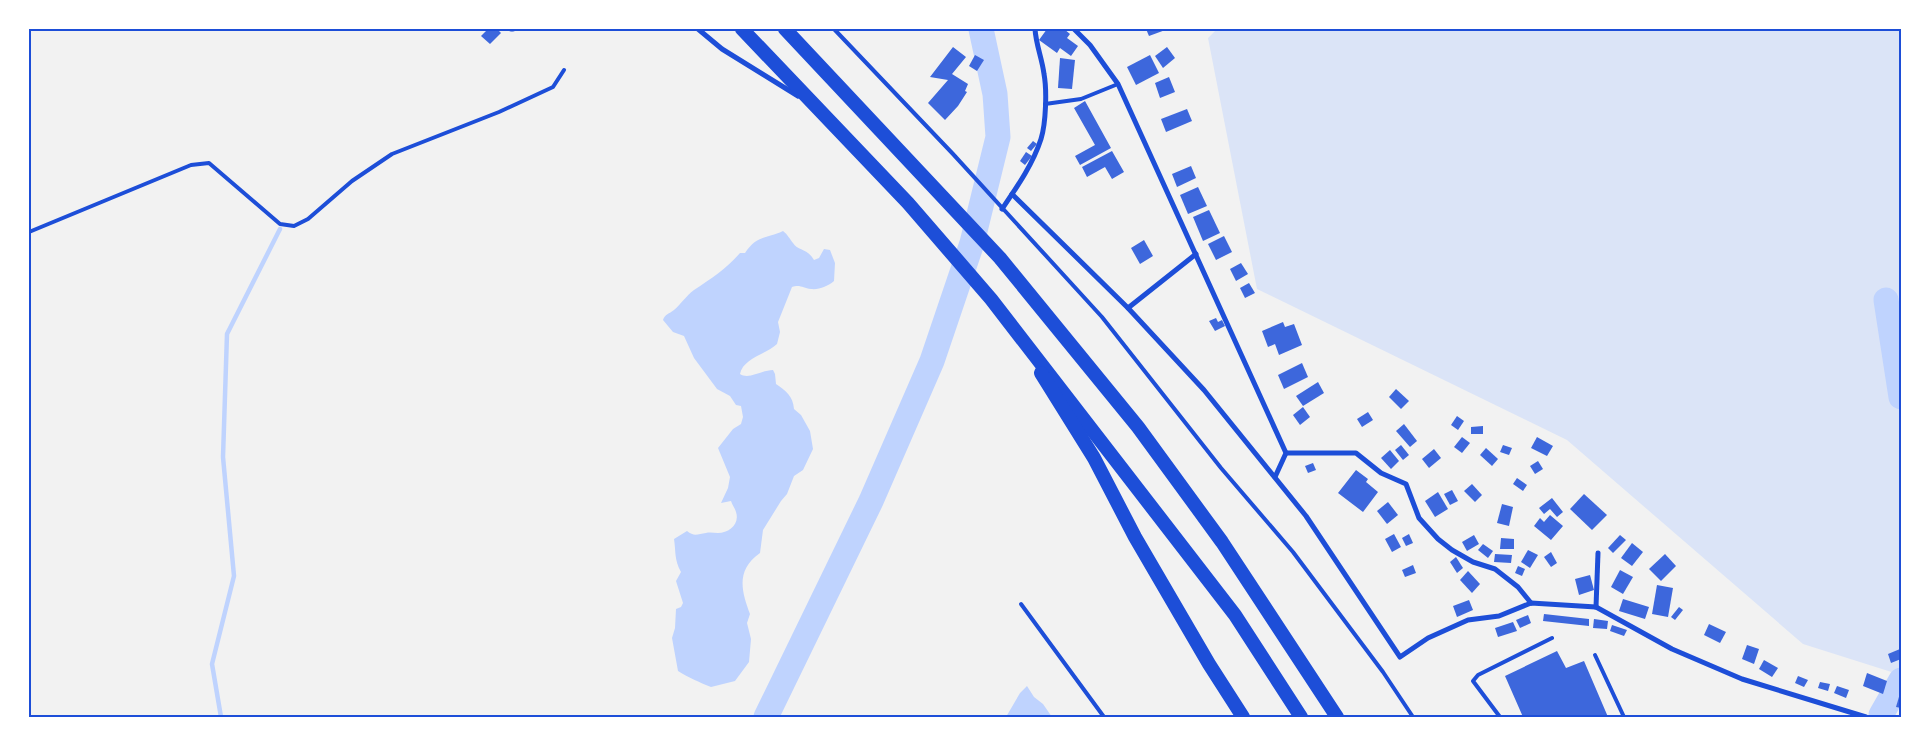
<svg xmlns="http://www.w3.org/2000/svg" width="1930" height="746" font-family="Cabin,sans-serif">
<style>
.green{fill:#dbe4f7}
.water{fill:#bfd3fe}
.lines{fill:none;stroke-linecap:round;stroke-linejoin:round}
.stream{stroke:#bfd3fe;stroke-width:4.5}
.river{stroke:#bfd3fe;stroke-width:25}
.building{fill:#3d67dc}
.service{stroke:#1d4ed8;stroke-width:4}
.minor{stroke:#1d4ed8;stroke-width:5}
.trunk{stroke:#1d4ed8;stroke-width:14}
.neatline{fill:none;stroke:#1d4ed8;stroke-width:2}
</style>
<rect width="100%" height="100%" fill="#f2f2f2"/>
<!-- green -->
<path class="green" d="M1217 29H1901V675L1803 644 1567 440 1257 289 1208 38Z"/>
<!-- water -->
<g class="water">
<path d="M783 231C788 235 789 238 793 243 798 251 807 248 814 260L819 258 824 249 830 250 835 263 834 281C828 286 819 290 811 289 803 288 800 284 792 287L778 322 780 332 777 344C767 354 743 358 740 374 749 380 762 370 773 370L775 374 776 384C786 391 793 396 794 409L801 415 810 431 813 449 803 470 794 476 787 494 781 501 763 530 760 553C736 570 741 590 750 614L747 623 751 639 749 662 735 681 711 687C699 682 689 678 678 671L672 638 675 628 676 609 681 607 683 603 676 581 681 572C674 559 676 552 674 539L687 531C694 537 698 534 706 533 710 532 714 533 718 533 729 533 740 524 736 512 735 508 732 505 731 501L721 503 728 488 730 477 718 448 733 429 741 424 743 417 741 406 736 405 730 396 717 389 694 358 684 336 673 332 663 320C665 314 669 314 674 310 681 304 686 296 694 290 711 279 727 268 740 253H745C757 235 766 239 783 231Z"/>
<path d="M1027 686 1034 697 1043 704 1052 717H1006L1020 693Z"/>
</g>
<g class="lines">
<!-- stream -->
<path class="stream" d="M221 717 212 664 234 576 223 457 227 334 280 229"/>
<!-- river -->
<g class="river">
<path d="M1886 300 1901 397"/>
<path d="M1881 715 1901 680"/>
<path d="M766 717 871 501 932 361 972 243 998 137 995 94 981 29"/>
</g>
</g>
<!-- building -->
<g class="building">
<path d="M488 29H497L501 33 490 44 481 36Z"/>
<path d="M1047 29H1064L1070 34 1067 38 1078 46 1071 56 1060 48 1057 53 1039 40Z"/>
<path d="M1146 29H1168L1149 36Z"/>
<path d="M953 47 966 57 952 74 968 84 965 91 967 92 958 106 945 120 928 103 948 80 930 77Z"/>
<path d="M1167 47 1175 58 1163 68 1155 56Z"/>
<path d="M975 55 984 60 977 71 969 66Z"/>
<path d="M1150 55 1159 73 1136 85 1127 67Z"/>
<path d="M1060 58 1075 60 1072 89 1058 88Z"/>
<path d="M1169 77 1175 92 1160 98 1155 83Z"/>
<path d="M1085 101 1111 148 1080 165 1075 156 1095 145 1074 108Z"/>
<path d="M1187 109 1192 121 1166 132 1161 119Z"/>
<path d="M1033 141 1037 144 1031 151 1027 148Z"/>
<path d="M1112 151 1124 172 1112 179 1105 167 1087 177 1082 167Z"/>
<path d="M1026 152 1032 156 1025 165 1020 161Z"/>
<path d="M1191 166 1196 178 1177 187 1172 174Z"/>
<path d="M1198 187 1207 206 1188 214 1180 195Z"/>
<path d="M1209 210 1220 233 1203 241 1193 217Z"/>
<path d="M1224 236 1232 252 1216 260 1208 244Z"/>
<path d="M1144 240 1153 256 1140 264 1131 248Z"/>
<path d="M1241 263 1248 274 1236 281 1230 269Z"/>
<path d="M1249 283 1255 293 1245 298 1240 288Z"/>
<path d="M1216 318 1218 322 1222 320 1225 326 1215 331 1209 321Z"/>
<path d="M1283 322 1285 327 1294 324 1302 345 1279 355 1275 344 1268 347 1262 331Z"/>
<path d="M1302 363 1308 377 1284 389 1278 375Z"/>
<path d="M1318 382 1324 393 1303 406 1296 396Z"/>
<path d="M1396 389 1409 401 1401 409 1389 397Z"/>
<path d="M1303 407 1310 417 1300 425 1293 415Z"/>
<path d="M1368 412 1373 420 1362 427 1357 419Z"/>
<path d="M1457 416 1464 421 1458 430 1451 425Z"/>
<path d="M1404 424 1417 441 1410 447 1396 431Z"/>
<path d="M1483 426V434H1471V427Z"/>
<path d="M1462 437 1470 443 1462 453 1454 447Z"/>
<path d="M1537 437 1553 446 1547 456 1531 448Z"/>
<path d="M1401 445 1409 455 1403 460 1395 450Z"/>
<path d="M1503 445 1512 448 1509 455 1500 452Z"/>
<path d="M1486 448 1498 459 1492 466 1480 455Z"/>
<path d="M1434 449 1441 458 1429 468 1422 459Z"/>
<path d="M1390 450 1399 461 1391 469 1381 458Z"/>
<path d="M1538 461 1543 469 1535 474 1530 466Z"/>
<path d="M1313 463 1316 470 1308 473 1305 466Z"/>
<path d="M1356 470 1368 479 1366 482 1378 492 1363 512 1338 493Z"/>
<path d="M1517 478 1527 485 1523 491 1513 484Z"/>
<path d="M1472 484 1482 495 1475 502 1464 491Z"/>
<path d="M1452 490 1458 501 1450 505 1444 494Z"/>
<path d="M1438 492 1448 509 1435 517 1425 501Z"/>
<path d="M1584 494 1607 515 1592 530 1570 509Z"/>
<path d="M1552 498 1563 512 1557 517 1550 509 1544 514 1539 508Z"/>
<path d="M1388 502 1398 515 1387 524 1377 511Z"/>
<path d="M1502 504 1513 507 1509 526 1497 523Z"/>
<path d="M1550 515 1563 526 1551 540 1534 526 1540 518 1544 522Z"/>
<path d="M1394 534 1401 547 1392 552 1385 539Z"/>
<path d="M1409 534 1413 543 1406 546 1402 538Z"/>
<path d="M1474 535 1479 544 1467 551 1462 542Z"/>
<path d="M1620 535 1626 540 1613 553 1608 548Z"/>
<path d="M1501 538 1514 539V549H1500Z"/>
<path d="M1632 543 1643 552 1632 566 1621 558Z"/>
<path d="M1483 544 1493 551 1488 558 1478 550Z"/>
<path d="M1528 550 1538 555 1530 568 1521 562Z"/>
<path d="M1551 552 1557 563 1551 567 1544 557Z"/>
<path d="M1495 554 1512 555 1511 563 1494 562Z"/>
<path d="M1665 554 1676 566 1661 581 1649 569Z"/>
<path d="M1456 557 1463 568 1457 573 1450 562Z"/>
<path d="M1413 565 1416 573 1405 577 1402 570Z"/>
<path d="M1518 566 1525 569 1522 576 1515 573Z"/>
<path d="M1620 570 1633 577 1623 594 1611 587Z"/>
<path d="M1468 571 1480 584 1472 593 1460 580Z"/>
<path d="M1590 575 1594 590 1579 595 1575 579Z"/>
<path d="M1657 585 1673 588 1668 617 1652 614Z"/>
<path d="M1623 599 1649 607 1645 619 1619 611Z"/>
<path d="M1469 600 1473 610 1457 617 1453 606Z"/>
<path d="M1679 607 1683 610 1675 620 1671 617Z"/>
<path d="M1544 614 1589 619V626L1543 621Z"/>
<path d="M1528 615 1531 623 1520 628 1516 620Z"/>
<path d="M1594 619 1608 621 1607 629 1593 628Z"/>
<path d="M1513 622 1517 631 1498 637 1495 628Z"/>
<path d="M1709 624 1726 632 1720 643 1704 635Z"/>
<path d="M1612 625 1627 630 1624 636 1610 631Z"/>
<path d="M1747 645 1759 649 1754 664 1742 659Z"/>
<path d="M1900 649 1901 659 1891 663 1888 654Z"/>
<path d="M1557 651 1566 668 1584 661 1608 717H1523L1505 676Z"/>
<path d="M1764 660 1778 668 1772 677 1759 669Z"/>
<path d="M1867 673 1887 681 1883 694 1863 686Z"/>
<path d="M1798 676 1808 680 1804 687 1795 683Z"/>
<path d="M1820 682 1830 684 1828 691 1818 688Z"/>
<path d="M1837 686 1849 690 1846 698 1834 693Z"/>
<path d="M1901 690V708L1896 707Z"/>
</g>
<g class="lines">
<!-- service -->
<g class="service">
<path d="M834 29 953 154 1102 317 1221 468 1293 552 1383 672 1413 717"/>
<path d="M1045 104 1081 99 1118 84"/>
<path d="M29 232 191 165 209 163 280 224 294 226 308 219 352 181 392 154 499 112 553 87 564 70"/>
<path d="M1021 604 1104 717"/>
<path d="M1595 655 1624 717"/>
<path d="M1500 717 1473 681 1478 675 1552 638"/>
</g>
<!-- minor -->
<g class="minor">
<path d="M511 29H513"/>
<path d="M698 29 722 49 798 96"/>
<path d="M1074 29 1090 45 1118 84 1286 453 1275 477"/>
<path d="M1012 194 1128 308 1204 390 1306 516 1400 657 1428 638 1468 620 1499 616 1531 603 1596 607 1672 649 1742 679 1866 717"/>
<path d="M1002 209C1017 187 1033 164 1041 139 1046 123 1047 90 1044 74 1042 58 1036 45 1035 29"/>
<path d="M1128 308 1196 254"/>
<path d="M1286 453H1356L1381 473 1406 484 1419 518 1438 539 1452 550 1473 562 1495 569 1518 587 1531 603"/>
<path d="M1596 607 1598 553"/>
</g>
<!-- trunk -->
<g class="trunk">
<path d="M742 29 908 203 991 299 1235 615 1301 717"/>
<path d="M785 29 1000 258 1138 427 1222 542 1337 717"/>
<path d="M1041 373 1094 458 1135 537 1209 664 1243 717"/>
</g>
</g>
<!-- border -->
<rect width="1930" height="746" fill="none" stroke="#ffffff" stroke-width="60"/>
<rect x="30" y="30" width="1870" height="686" class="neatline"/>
</svg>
